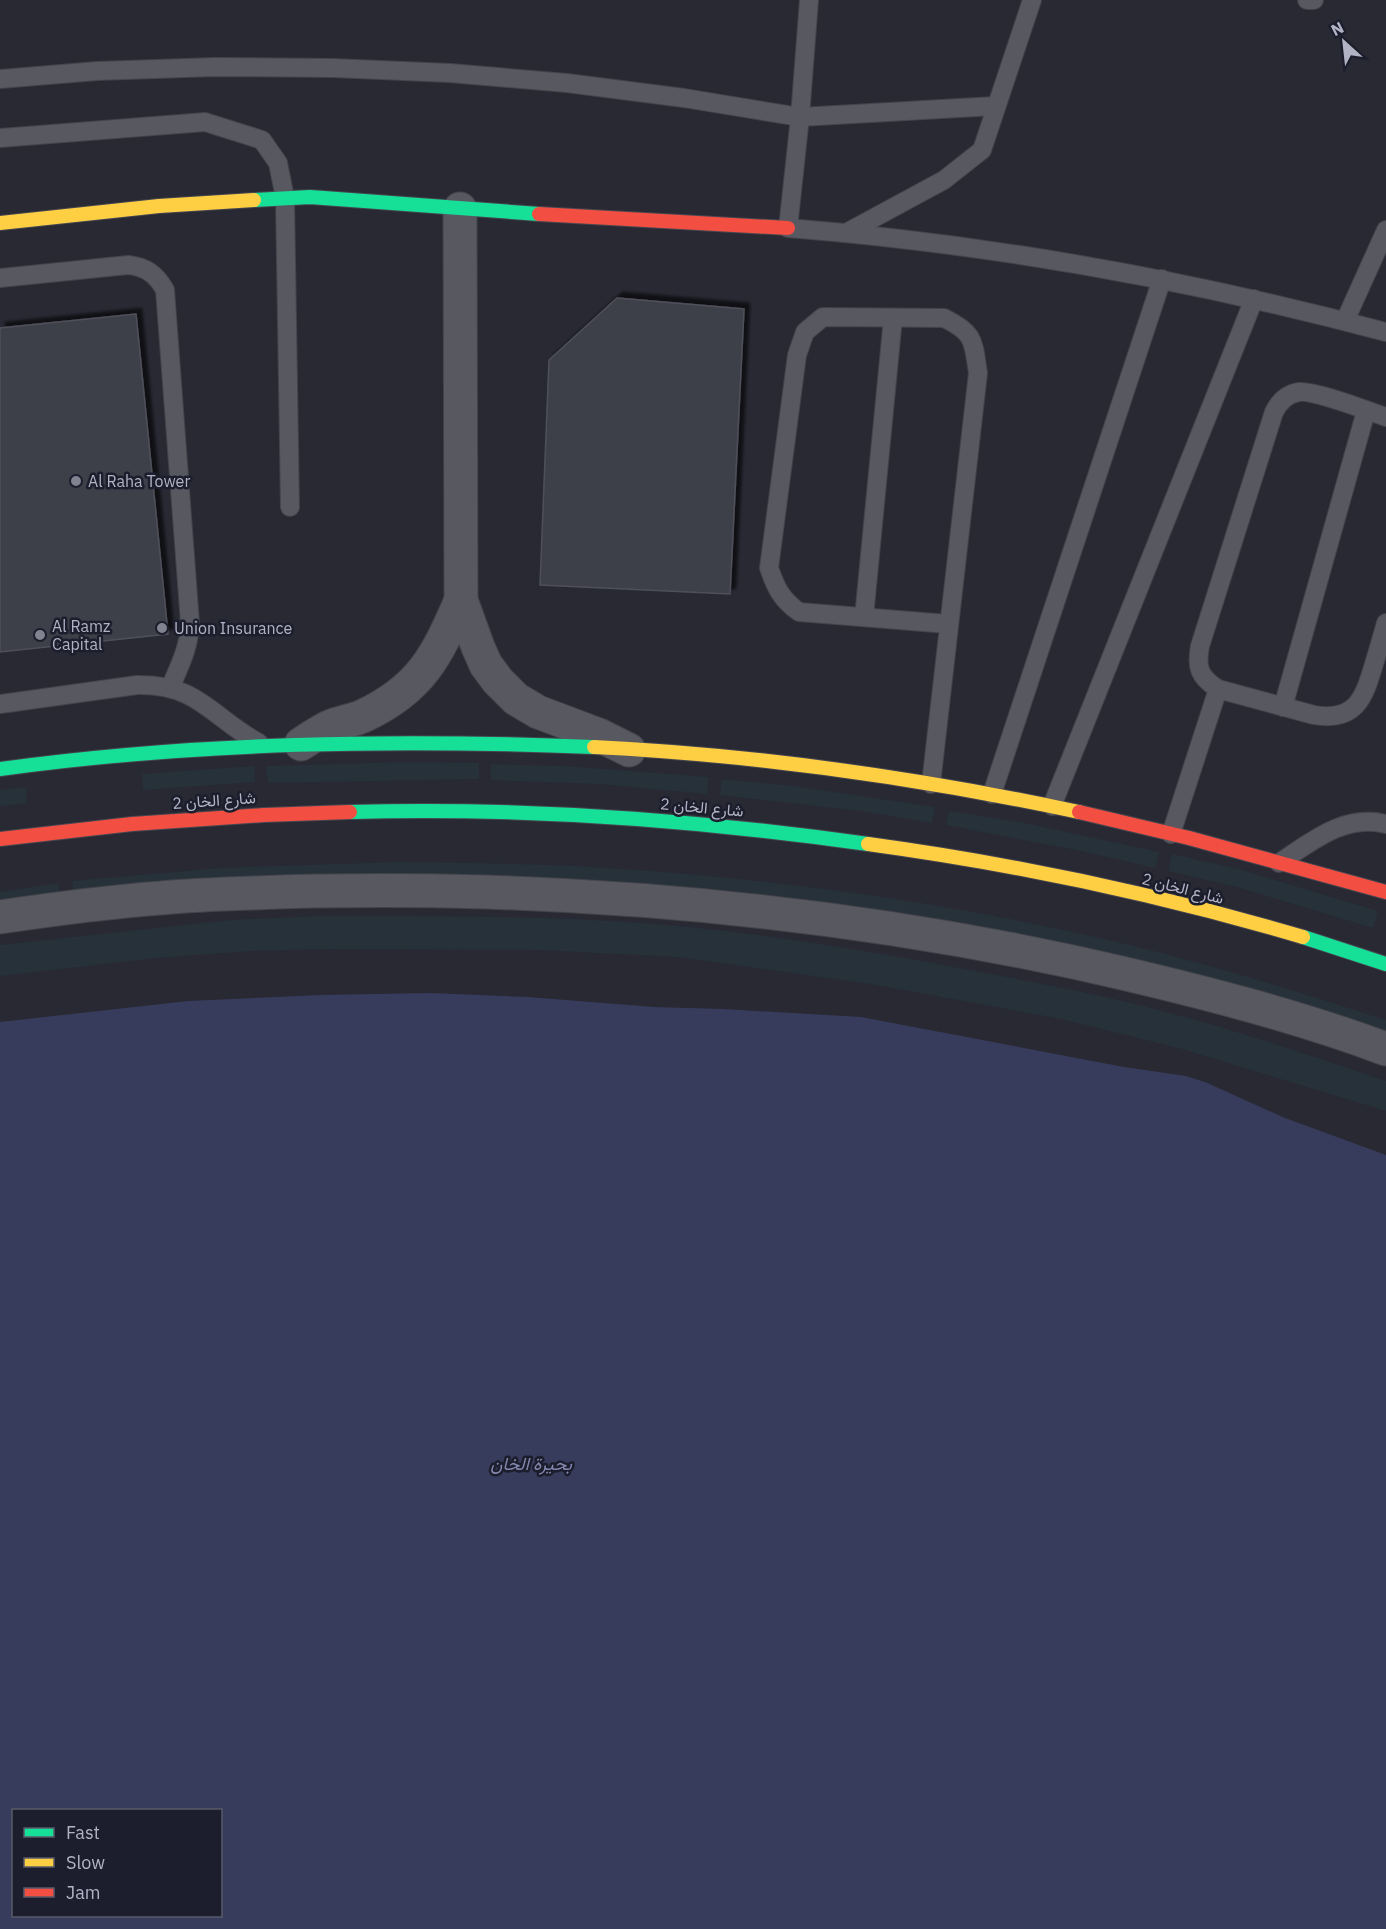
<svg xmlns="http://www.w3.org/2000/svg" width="1386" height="1929" font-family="'IBM Plex Sans',Vazirmatn,sans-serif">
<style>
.green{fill:#263139}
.water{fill:#383c5c;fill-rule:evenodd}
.building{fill:#3e3f48;stroke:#50505b;stroke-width:1.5;filter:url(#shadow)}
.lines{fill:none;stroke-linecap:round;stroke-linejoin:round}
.lane-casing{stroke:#43434a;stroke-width:20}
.street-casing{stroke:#43434a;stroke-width:35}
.fast-casing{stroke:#464650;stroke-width:16}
.slow-casing{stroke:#464650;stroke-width:16}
.jam-casing{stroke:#464650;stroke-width:16}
.lane{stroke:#585861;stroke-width:18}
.street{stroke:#585861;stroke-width:33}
.fast{stroke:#16e098;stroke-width:14}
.slow{stroke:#ffcf43;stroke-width:14}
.jam{stroke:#f24e42;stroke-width:14}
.poi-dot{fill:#828391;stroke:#1c1e2d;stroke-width:2}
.labels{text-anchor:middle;stroke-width:5;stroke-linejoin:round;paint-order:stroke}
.poi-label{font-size:16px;fill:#b2b3c4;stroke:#1c1e2d;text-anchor:start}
.street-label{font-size:16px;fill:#b2b3c4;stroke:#1c1e2d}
.water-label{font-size:18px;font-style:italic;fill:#8388af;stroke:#1c1e2d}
</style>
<defs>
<filter id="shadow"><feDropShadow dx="5.5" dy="-5.5" stdDeviation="1.5" flood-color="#0009"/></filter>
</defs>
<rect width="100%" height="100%" fill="#282933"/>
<!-- green -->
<g class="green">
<path d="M408 762 479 763V779L268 783 266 766Z"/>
<path d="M491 764 564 766 709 777 707 794 599 784 491 780Z"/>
<path d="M254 766 255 782 143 790 142 774Z"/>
<path d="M722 779 793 786 935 807 932 823 861 811 720 795Z"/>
<path d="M26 787 27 803 0 806V790Z"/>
<path d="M949 811 1020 822 1159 852 1155 868 1086 852 946 825Z"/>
<path d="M1172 854 1242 870 1378 911 1373 928 1237 887 1168 871Z"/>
<path d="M398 862C457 863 516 863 575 866 749 876 925 898 1095 937 1194 959 1290 989 1386 1020V1036L929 919 794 898 727 890 599 882 74 897 72 881 219 868Z"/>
<path d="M58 883 61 900 0 907V892Z"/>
<path d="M314 916C419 916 523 915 627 922 724 928 820 943 916 960 985 973 1054 985 1123 1001 1207 1021 1289 1048 1371 1076L1386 1081V1111L1182 1049 1061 1019 871 984 677 957 538 950 322 949 251 951 156 958 0 976V945L231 920Z"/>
</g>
<!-- water -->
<path class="water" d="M430 993 528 997 654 1007 723 1009 861 1017 1124 1067 1186 1076 1205 1082 1285 1118 1386 1155V1929H0V1022L188 1001 320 995ZM220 1810V1916H14V1810Z"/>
<!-- building -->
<g class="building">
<path d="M617 298 744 309 730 594 540 585 549 360Z"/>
<path d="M136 314 168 634 0 652V328Z"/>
</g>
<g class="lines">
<!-- lane casing -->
<g class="lane-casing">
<g id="lane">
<path d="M809 0 800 117 788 228C991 244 1190 280 1386 332"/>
<path d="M1307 0H1314"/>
<path d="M0 79 97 71 215 67 333 68 450 73 567 83 684 98 800 117 995 106"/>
<path d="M0 138 205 122 262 140 278 163 285 198 290 507"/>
<path d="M846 233 944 180 982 150 1032 0"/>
<path d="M0 278 128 265C146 267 156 274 165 290L190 623C189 648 180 665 170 688"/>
<path d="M1345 321 1386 230"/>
<path d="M1386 417C1368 411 1314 390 1299 392 1286 394 1279 402 1274 412L1200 646C1196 667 1199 677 1218 689L1314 715C1356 722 1364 698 1374 664 1378 651 1382 637 1386 623"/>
<path d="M864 617 893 318"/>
<path d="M0 704 137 685C199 684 211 717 259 743"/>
<path d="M1283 707 1366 411"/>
<path d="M931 784 978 373C973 341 975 333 944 318L823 317 805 332 797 355 769 568C776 588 781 599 799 612L948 624"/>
<path d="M992 794 1162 279"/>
<path d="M1052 806 1254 299"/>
<path d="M1171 834 1218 689"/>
<path d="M1279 863C1311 842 1345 813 1386 824"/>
</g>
</g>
<!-- street casing -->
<g class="street-casing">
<g id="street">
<path d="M460 209 461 600 478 647 486 665 498 681 516 699 538 712 599 735 629 750"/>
<path d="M301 744C310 738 319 732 329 727 340 722 352 721 363 716 421 689 437 656 461 600"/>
<path d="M0 917C54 909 107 902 161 898 192 895 222 894 253 893 331 890 408 890 486 892 699 899 913 924 1122 973 1211 994 1300 1017 1386 1049"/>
</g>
</g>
<!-- fast casing -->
<g class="fast-casing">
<g id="fast">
<path d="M254 200 310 197 539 214"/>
<path d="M0 769C197 742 395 739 594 747"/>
<path d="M350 812C524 807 697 820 868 844"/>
<path d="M1303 937 1386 964"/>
</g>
</g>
<!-- slow casing -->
<g class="slow-casing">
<g id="slow">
<path d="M0 223 159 206 254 200"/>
<path d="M594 747C757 755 920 778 1079 812"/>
<path d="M868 844C1015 864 1161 895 1303 937"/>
</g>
</g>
<!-- jam casing -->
<g class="jam-casing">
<g id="jam">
<path d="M539 214 788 228"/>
<path d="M1079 812 1189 838 1386 892"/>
<path d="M0 839 132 824 264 815 350 812"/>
</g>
</g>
<!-- lane -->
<use href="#lane" class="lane"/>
<!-- street -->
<use href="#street" class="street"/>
<!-- fast -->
<use href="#fast" class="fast"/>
<!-- slow -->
<use href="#slow" class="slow"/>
<!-- jam -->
<use href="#jam" class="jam"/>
</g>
<!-- markers -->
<g class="poi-dot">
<circle cx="76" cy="481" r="6"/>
<circle cx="162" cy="628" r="6"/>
<circle cx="40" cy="635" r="6"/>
</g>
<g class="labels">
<!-- poi labels -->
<g class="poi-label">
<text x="88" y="487">Al Raha Tower</text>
<text x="52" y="632">Al Ramz<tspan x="52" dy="18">Capital</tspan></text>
<text x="174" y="634">Union Insurance</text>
</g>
<!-- street labels -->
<g class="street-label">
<text transform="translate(214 800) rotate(-4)" y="6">شارع الخان 2</text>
<text transform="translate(702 807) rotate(5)" y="6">شارع الخان 2</text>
<text transform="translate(1183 888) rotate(14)" y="6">شارع الخان 2</text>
</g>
<!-- water labels -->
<g class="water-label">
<text x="531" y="1470">بحيرة الخان</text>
</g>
</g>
<!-- legend -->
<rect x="12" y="1809" width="210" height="108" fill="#1c1e2d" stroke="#585a69" stroke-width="1.5"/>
<rect x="24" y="1828" width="30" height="9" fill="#16e098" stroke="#585a69" stroke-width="1.5"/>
<text x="66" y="1839" font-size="18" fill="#b2b3c4">Fast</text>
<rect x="24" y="1858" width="30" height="9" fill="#ffcf43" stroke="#585a69" stroke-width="1.5"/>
<text x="66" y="1869" font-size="18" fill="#b2b3c4">Slow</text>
<rect x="24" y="1888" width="30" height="9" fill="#f24e42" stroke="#585a69" stroke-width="1.5"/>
<text x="66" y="1899" font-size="18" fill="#b2b3c4">Jam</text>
<!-- north arrow -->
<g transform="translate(1344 42) rotate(333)" stroke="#1c1e2d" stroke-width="4.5" paint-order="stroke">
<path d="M0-4.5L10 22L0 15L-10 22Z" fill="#b2b3c4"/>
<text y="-9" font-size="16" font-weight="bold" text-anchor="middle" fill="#b2b3c4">N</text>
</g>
</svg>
